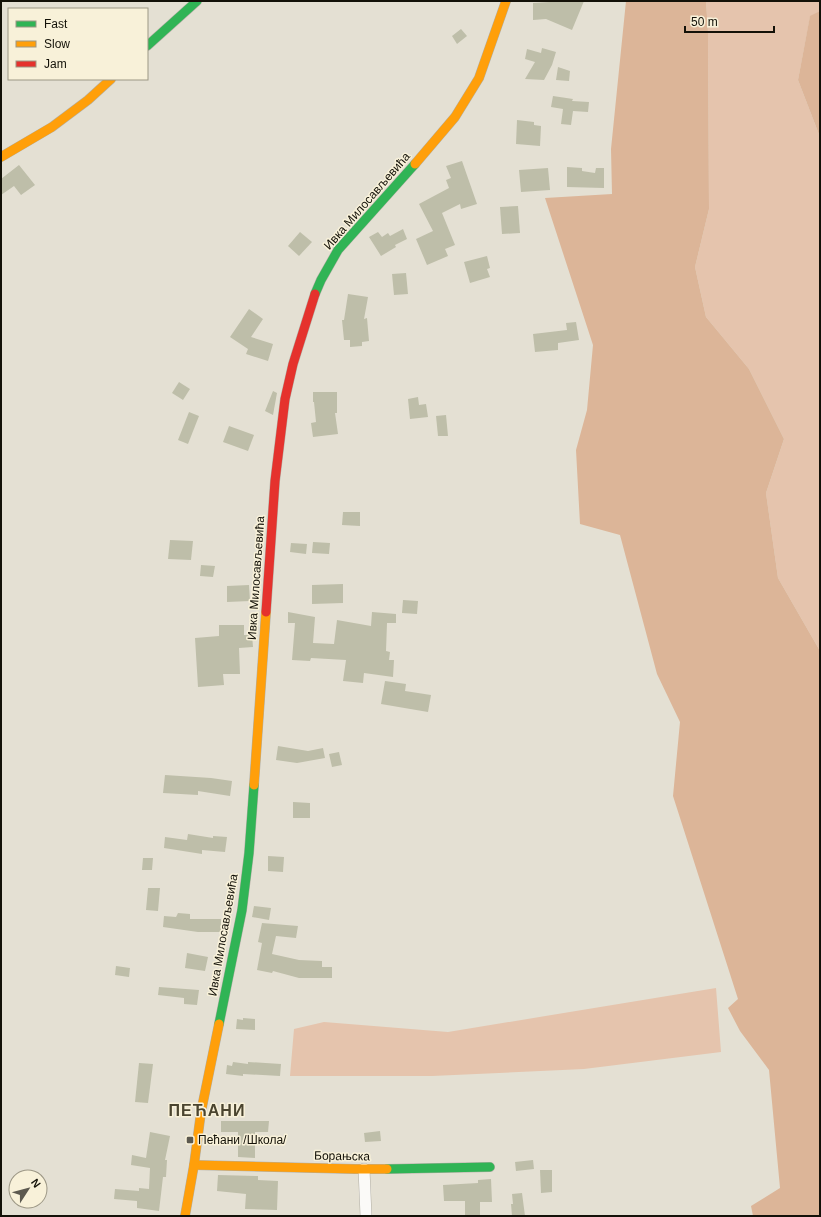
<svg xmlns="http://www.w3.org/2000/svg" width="821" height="1217" font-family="Helvetica,sans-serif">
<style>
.green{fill:#e5c4ad}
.forest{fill:#dcb598}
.building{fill:#bebea9}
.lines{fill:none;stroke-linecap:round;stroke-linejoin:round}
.street-casing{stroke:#b1aea4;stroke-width:12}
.fast-casing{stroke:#b1aea4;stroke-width:10}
.slow-casing{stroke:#b1aea4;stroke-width:10}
.jam-casing{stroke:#b1aea4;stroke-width:10}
.street{stroke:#fbfaf8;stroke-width:11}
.fast{stroke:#30b455;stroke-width:9}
.slow{stroke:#ff9f0a;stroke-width:9}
.jam{stroke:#e5322d;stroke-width:9}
.poi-dot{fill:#5c594f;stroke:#f8f1d9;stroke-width:1.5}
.labels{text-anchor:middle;stroke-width:3;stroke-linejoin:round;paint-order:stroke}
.street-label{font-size:12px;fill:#131108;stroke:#f8f1d9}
.poi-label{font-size:12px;fill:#131108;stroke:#f8f1d9;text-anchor:start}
.district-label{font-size:16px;font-weight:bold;letter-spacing:1px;fill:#4a442f;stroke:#f8f1d9}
</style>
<rect width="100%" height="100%" fill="#e4e0d3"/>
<!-- green -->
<g class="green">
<path d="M706 1H820V11L810 17 798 80 820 137V651L778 578 766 493 784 439 749 369 706 317 695 267 709 209 708 32Z"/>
<path d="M716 988 721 1052 584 1069 432 1076H290L294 1029 324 1022 448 1032Z"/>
</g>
<!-- forest -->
<g class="forest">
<path d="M626 1H706L708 32 709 209 695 267 706 317 749 369 784 439 766 493 778 578 820 651V1216H753L751 1206 780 1188 769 1070 740 1031 728 1008 738 999 673 796 680 722 657 674 620 535 580 524 576 450 587 410 593 345 545 198 612 194 611 149Z"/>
<path d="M820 11V137L798 80 810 16Z"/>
</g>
<!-- building -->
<g class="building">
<path d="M565 1H584L572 30 546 19 533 20V3Z"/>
<path d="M461 29 467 36 457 44 452 36Z"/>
<path d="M542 48 556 52 552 65 544 80 525 79 535 62 525 59 527 49 541 53Z"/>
<path d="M558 67 570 71 569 81 556 80Z"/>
<path d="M553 96 573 99 572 101 589 102 588 112 573 111 571 125 561 124 563 109 551 107Z"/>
<path d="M517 120 534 122V125L541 126 540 146 516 144Z"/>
<path d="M462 161 477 204 461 209 460 204 442 213 455 245 445 249 448 256 427 265 416 239 433 231 419 204 449 188 446 180 451 178 446 166Z"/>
<path d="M19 165 35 185 21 195 14 186 1 195V179Z"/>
<path d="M567 167 582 168V171L595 173 596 168H604V188L567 187Z"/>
<path d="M548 168 550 190 521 192 519 170Z"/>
<path d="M518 206 520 233 502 234 500 207Z"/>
<path d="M403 229 407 239 395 245 396 247 381 256 369 237 378 232 382 237 388 233 390 236Z"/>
<path d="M300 232 312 242 299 256 288 246Z"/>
<path d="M487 256 490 268 487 269 490 277 470 283 464 262Z"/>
<path d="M406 273 408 294 394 295 392 274Z"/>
<path d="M348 294 368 297 364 319 367 318 369 341 362 342V346L350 347V340H344L342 320H344Z"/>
<path d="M249 309 263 319 251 337 273 344 268 361 246 354 248 349 230 337Z"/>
<path d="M576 322 579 340 558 343V350L535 352 533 334 567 330 566 323Z"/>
<path d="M179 382 190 389 183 400 172 393Z"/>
<path d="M273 391 277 393 273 415 265 411Z"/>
<path d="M313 392H337V413H335L338 434 313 437 311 423 316 422 314 402H313Z"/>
<path d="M418 397 419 405 426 404 428 417 410 419 408 399Z"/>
<path d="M189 412 199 416 188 444 178 440Z"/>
<path d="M446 415 448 436H438L436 416Z"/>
<path d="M229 426 254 435 248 451 223 442Z"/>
<path d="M343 512H360V526L342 525Z"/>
<path d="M170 540 193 541 191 560 168 559Z"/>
<path d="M313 542 330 543 329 554 312 553Z"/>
<path d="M291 543 307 544 306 554 290 552Z"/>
<path d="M201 565 215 566 213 577 200 576Z"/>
<path d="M343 584V603L312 604V585Z"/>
<path d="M249 585 250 601 227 602V586Z"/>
<path d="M403 600 418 601 417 614 402 613Z"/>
<path d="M288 612 315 617 313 643 334 644 337 620 371 626 372 612 396 614V623H387L386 651 390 652 389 660H394L393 677 364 673 363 683 343 681 346 660 311 658 310 661 292 660 295 623H288Z"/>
<path d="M219 625H244V635H252L253 647 239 648 240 674H223L224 685 198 687 195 638 219 636Z"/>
<path d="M385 681 406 684 405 691 431 695 428 712 381 704Z"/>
<path d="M278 746 308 751 323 748 325 758 297 763 276 760Z"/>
<path d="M339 752 342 765 332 767 329 754Z"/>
<path d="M165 775 211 778 232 781 230 796 198 791V795L163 793Z"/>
<path d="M293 802 310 803V818H293Z"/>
<path d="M188 834 213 838V836L227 837 225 852 202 850V854L164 848 165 837 187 840Z"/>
<path d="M268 856 284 857 283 872 268 871Z"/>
<path d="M143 858H153L152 870H142Z"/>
<path d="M148 888H160L158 911 146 910Z"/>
<path d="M254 906 271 908 269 920 252 917Z"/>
<path d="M178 913 190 914V919H221V932H198L163 927 164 916 176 917Z"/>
<path d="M262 923 298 926 296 938 276 936 272 954 299 960 322 961V967H332V978H299L273 971 272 973 257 970 262 943 258 942Z"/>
<path d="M187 953 208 957 205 971 185 968Z"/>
<path d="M116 966 130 968 129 977 115 975Z"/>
<path d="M159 987 199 990 197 1005 184 1004V998L158 995Z"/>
<path d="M243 1018 255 1019V1030L236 1029 237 1019 243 1020Z"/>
<path d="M233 1062 248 1064V1062L281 1064 280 1076 243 1074V1076L226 1074 227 1065 232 1066Z"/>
<path d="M139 1063 153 1064 148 1103 135 1102Z"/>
<path d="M221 1121H269L268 1132H255V1158L238 1157V1132H221Z"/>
<path d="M380 1131 381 1141 365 1142 364 1133Z"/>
<path d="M150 1132 170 1136 165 1160H167L166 1177H163L159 1211 137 1208V1201L114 1199 115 1189 139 1191V1188L149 1189 150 1168 131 1165 132 1155 146 1158Z"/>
<path d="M533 1160 534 1169 516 1171 515 1162Z"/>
<path d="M540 1170H552V1192L541 1193Z"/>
<path d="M218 1175 258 1176V1180L278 1181 277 1210 245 1209 246 1194 217 1191Z"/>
<path d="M491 1179 492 1202H480V1216H465V1201H444L443 1185 478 1183V1180Z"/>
<path d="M522 1193 525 1216H512L511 1204H513L512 1194Z"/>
</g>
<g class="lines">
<!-- street casing -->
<g class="street-casing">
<path id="street" d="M364 1169 366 1216"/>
</g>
<!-- fast casing -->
<g class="fast-casing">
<g id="fast">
<path d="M147 46 197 1"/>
<path d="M315 294 321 280 338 250 415 164"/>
<path d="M219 1024 242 910 249 853 254 785"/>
<path d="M387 1169 490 1167"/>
</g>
</g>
<!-- slow casing -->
<g class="slow-casing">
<g id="slow">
<path d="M1 157 52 127 88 100 111 79"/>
<path d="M415 164 455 117 479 78 506 1"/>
<path d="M254 785 266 612"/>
<path d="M194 1165 355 1169H387"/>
<path d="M185 1216 194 1165 201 1112 219 1024"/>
</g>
</g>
<!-- jam casing -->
<g class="jam-casing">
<path id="jam" d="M266 612 275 481 285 399 293 364 315 294"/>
</g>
<!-- street -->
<use href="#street" class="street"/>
<!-- fast -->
<use href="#fast" class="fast"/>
<!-- slow -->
<use href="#slow" class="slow"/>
<!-- jam -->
<use href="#jam" class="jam"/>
</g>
<!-- markers -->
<rect class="poi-dot" x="186" y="1136" width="8" height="8" rx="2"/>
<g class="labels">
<!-- street labels -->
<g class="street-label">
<text transform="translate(367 201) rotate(-49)" y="4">Ивка Милосављевића</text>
<text transform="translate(256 578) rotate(-86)" y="4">Ивка Милосављевића</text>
<text transform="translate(223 935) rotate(-80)" y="4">Ивка Милосављевића</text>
<text transform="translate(342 1156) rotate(1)" y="4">Борањска</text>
</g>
<!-- poi labels -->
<g class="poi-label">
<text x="198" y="1144">Пећани /Школа/</text>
</g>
<!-- district labels -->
<g class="district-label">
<text x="207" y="1116">ПЕЋАНИ</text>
</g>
</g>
<!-- border -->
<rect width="821" height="1217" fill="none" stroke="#131108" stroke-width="4"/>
<!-- legend -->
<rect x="8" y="8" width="140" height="72" fill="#f8f1d9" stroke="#9c9785"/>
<rect x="16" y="21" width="20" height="6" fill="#30b455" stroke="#9c9785"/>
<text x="44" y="28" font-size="12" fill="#131108">Fast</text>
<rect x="16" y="41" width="20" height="6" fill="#ff9f0a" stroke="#9c9785"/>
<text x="44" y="48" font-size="12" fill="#131108">Slow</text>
<rect x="16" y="61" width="20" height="6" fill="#e5322d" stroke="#9c9785"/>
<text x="44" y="68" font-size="12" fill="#131108">Jam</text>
<!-- north arrow -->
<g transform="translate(28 1189) rotate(54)"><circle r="19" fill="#f8f1d9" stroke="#9c9785"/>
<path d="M0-3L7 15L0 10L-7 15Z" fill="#5c594f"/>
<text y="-6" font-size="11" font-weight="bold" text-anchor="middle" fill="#131108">N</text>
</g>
<!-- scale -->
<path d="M685 26v6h89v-6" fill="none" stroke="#131108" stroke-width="2"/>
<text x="691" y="26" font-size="12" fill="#131108" stroke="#f8f1d9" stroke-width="3" paint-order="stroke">50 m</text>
</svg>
